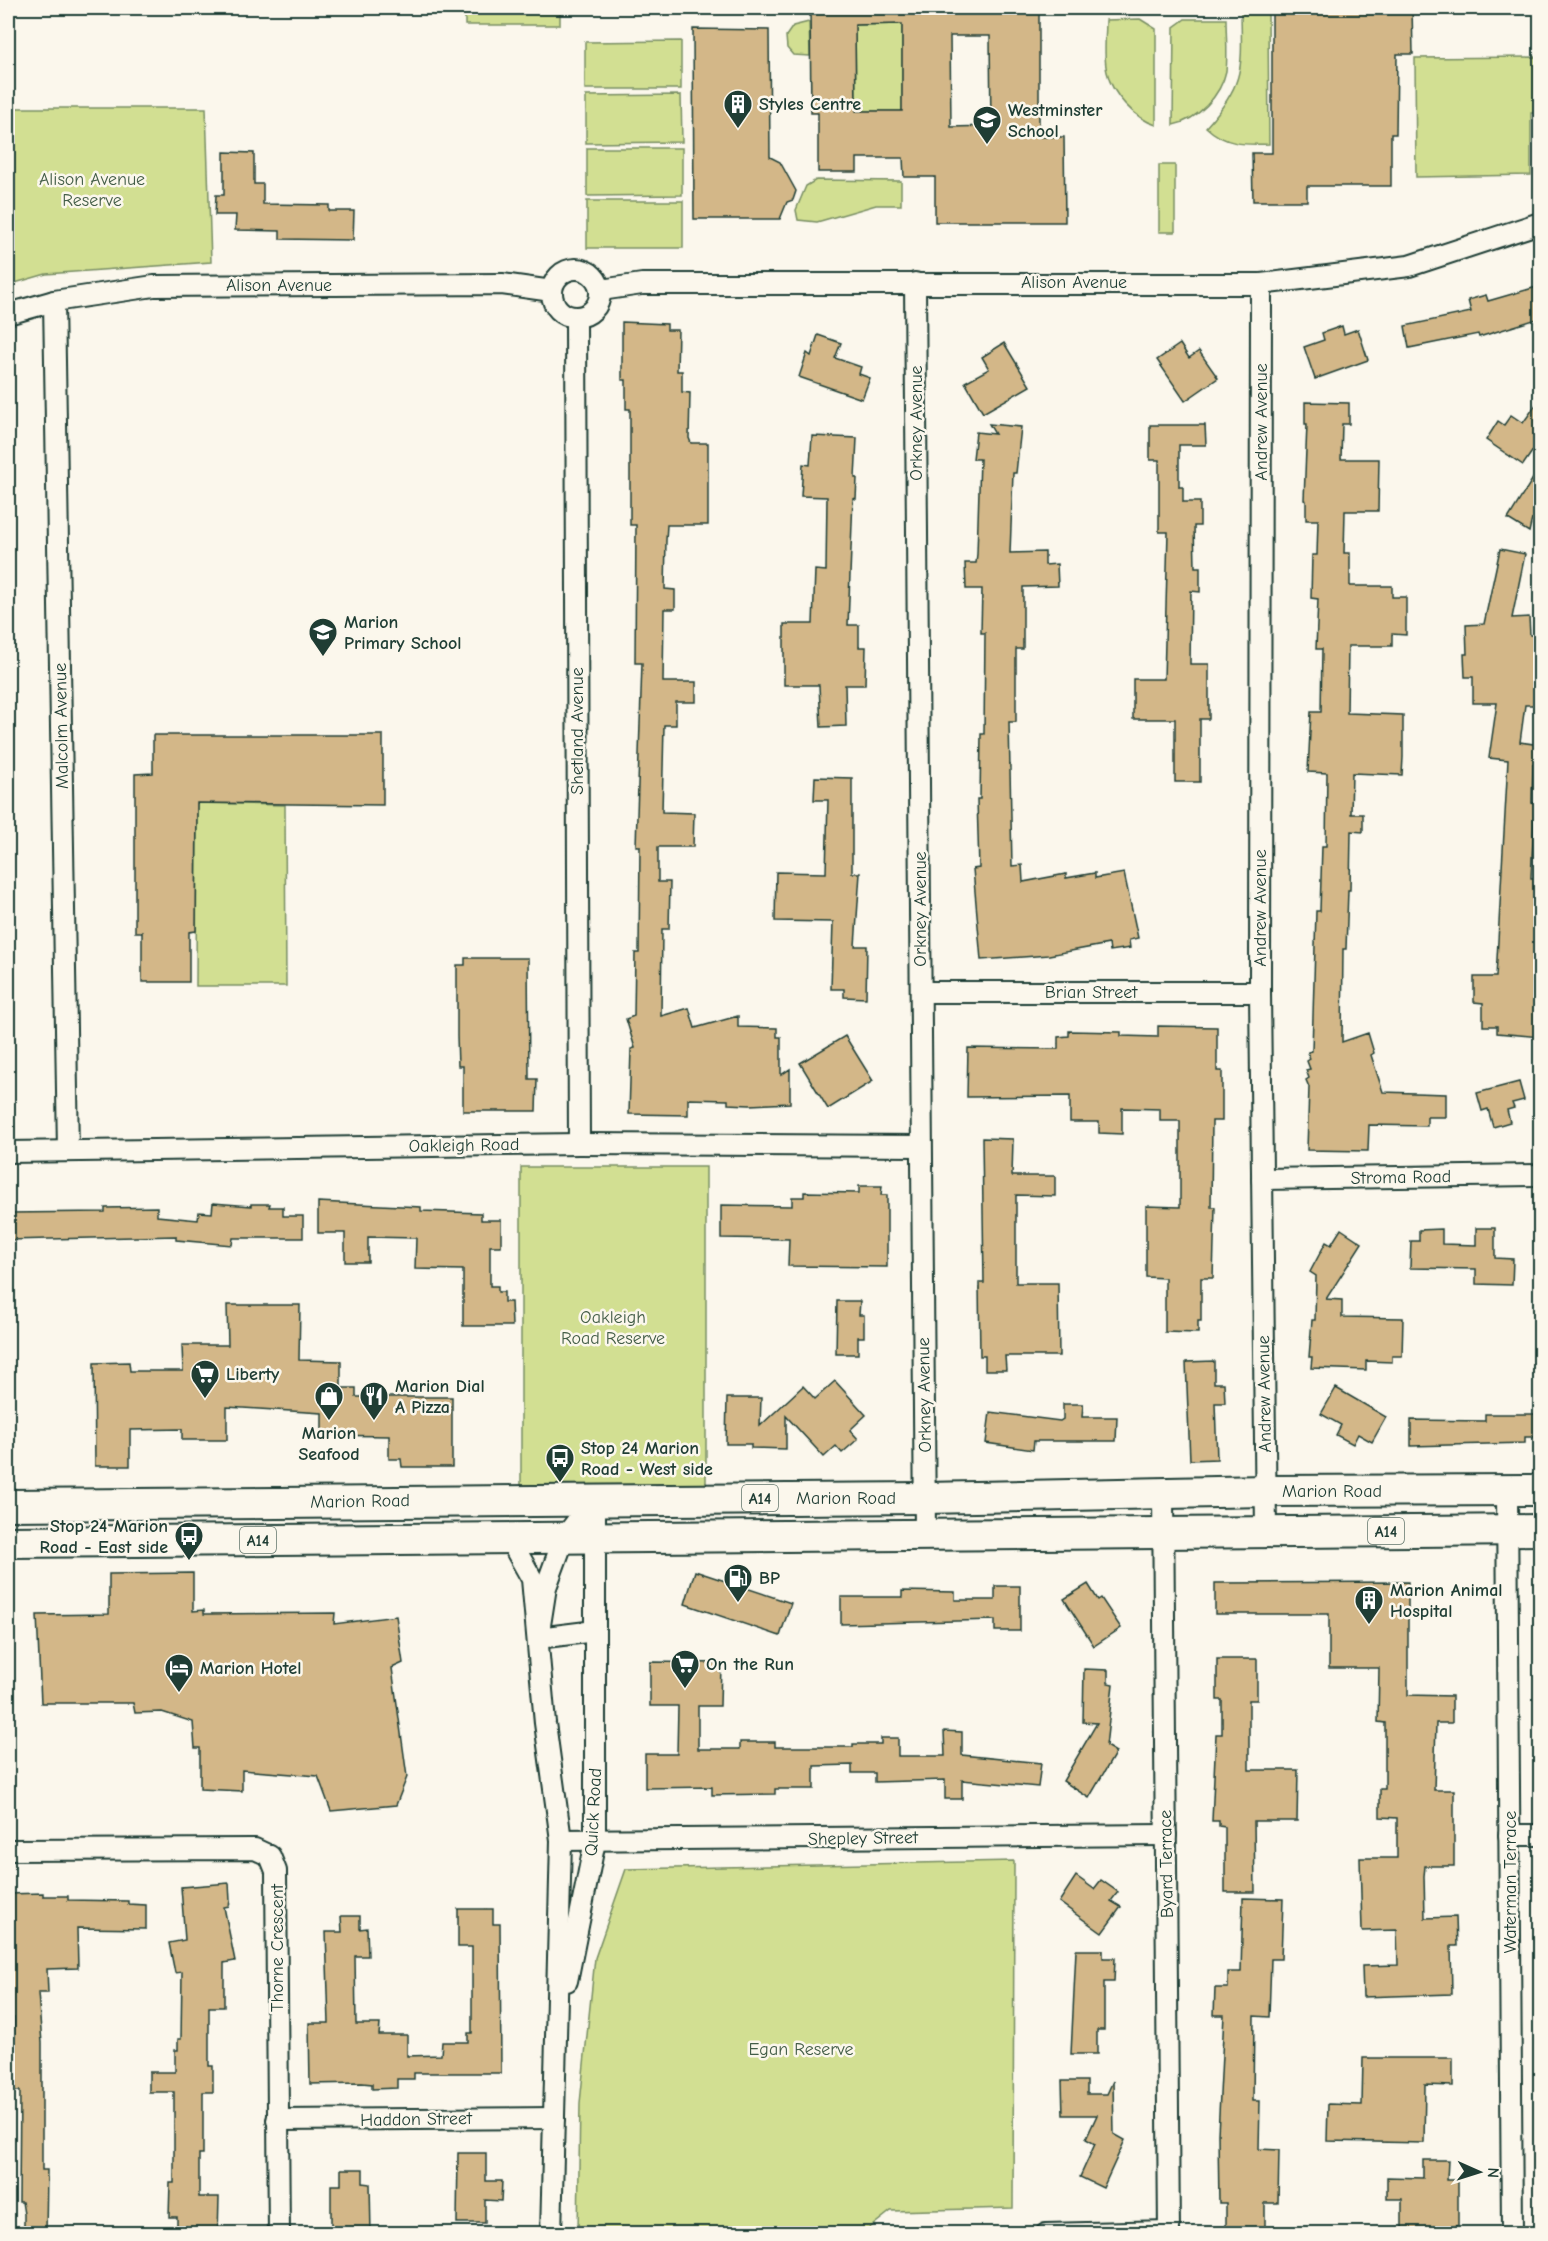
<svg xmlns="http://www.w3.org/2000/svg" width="1548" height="2241" font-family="'Comic Neue',sans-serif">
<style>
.green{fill:#d2df92;stroke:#788e63;stroke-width:1.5}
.building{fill:#d3b788;stroke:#1f3d34;stroke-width:1.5;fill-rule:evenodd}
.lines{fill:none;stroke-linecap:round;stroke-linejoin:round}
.street-casing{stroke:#1f3d34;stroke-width:24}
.primary-casing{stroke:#1f3d34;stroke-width:34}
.street{stroke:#fbf7ec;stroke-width:20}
.primary{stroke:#fbf7ec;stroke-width:30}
.labels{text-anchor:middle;stroke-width:5;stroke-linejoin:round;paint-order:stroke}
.shield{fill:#fbf7ec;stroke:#61756b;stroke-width:1.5}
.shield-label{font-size:16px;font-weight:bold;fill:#1f3d34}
.poi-label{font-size:18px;font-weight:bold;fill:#1f3d34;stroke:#fbf7ec;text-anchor:start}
.park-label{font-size:18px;fill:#435d47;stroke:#fbf7ec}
.street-label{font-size:18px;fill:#1f3d34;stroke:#fbf7ec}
</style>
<rect width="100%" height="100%" fill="#fbf7ec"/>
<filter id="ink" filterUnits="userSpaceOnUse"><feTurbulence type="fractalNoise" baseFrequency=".0167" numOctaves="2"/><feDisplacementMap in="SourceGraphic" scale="12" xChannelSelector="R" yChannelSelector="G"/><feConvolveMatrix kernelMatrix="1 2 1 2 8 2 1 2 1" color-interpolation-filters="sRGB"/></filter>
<g filter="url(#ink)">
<!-- green -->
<g class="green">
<rect x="465" y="8" width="95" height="17"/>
<path d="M1241 13H1268L1269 144C1244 145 1225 145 1206 127 1245 84 1242 68 1241 13Z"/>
<path d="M1140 19 1156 29V125C1134 118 1112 94 1107 72 1103 56 1106 36 1106 20Z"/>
<path d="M1185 19H1226C1226 35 1228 54 1226 71 1221 95 1198 120 1173 125L1174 27Z"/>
<path d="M809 22 810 56 793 55 787 48 786 36 793 26Z"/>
<path d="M902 24V111H856L855 25Z"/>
<path d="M681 41V89H585V42Z"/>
<path d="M1540 57V113H1531V175L1416 177 1415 58Z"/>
<path d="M681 95 682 142 586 143V96Z"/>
<path d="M8 108H206L211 262 46 274 8 285Z"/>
<path d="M587 148H682V195L587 196Z"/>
<rect x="1159" y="165" width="16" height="67"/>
<path d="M816 180 901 181V205H876L817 222 798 220 796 210 806 186Z"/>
<rect x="587" y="201" width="96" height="47"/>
<path d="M197 803 285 805 286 986H196Z"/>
<path d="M521 1167H706V1488L521 1487Z"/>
<path d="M1014 1861 1013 2208 891 2211 863 2233H578L580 2103 595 1958 626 1869Z"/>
</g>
<!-- building -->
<g class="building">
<path d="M810 8H1039V137H1064L1065 222H935V177H904L903 158H857V172H818V113H811ZM902 24V111H856L855 25ZM950 36H990L991 126 951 127Z"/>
<path d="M1272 8H1412L1413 54H1397L1396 134H1391V186H1307V201H1253L1252 153H1272Z"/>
<path d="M693 29 769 30 770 157 780 162 796 191 793 200 787 202 780 219H694Z"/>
<path d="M224 152 254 153V184H263V204L329 205V211H354L353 240 280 239V231L235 230 236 215H215L216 195H224Z"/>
<path d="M1540 286V318L1479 337 1478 334 1409 348 1405 326 1471 312 1468 300 1486 295 1488 301Z"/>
<path d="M622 322 667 324V330H678L677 371H682V392L690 393 689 438 691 443H708V525H667L666 540 665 589 675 590V609H664L663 682H696V702H676V725H664L662 812 694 813 693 847H658V882H670L669 929H662L661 1016 689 1008 695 1028 738 1016V1027L777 1028V1037H781V1075L790 1069V1103L750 1105 728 1104V1100L688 1099V1115L629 1114 631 1049 635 1048 626 1019 634 1016 635 953H639L640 846H636L642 663H635L636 525H630V409H626V380H622Z"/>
<path d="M1342 326 1344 334 1358 329 1368 360 1315 379 1304 347 1324 340 1322 333Z"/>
<path d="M818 335 841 343 835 358 861 367 859 374 870 378 862 399 799 377 807 353 811 356Z"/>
<path d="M1004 343 1030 386 983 413 965 382 989 369 982 357Z"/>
<path d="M1180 344 1189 358 1199 351 1218 378 1185 401 1157 360Z"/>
<path d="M1540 399V440L1523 465 1486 440 1498 421 1504 425 1511 415 1523 423Z"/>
<path d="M1305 402 1349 403V424H1342L1341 459H1379L1378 511H1345L1344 553H1350V586H1392V597H1406V635L1392 634V646H1348L1347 713 1403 715V757L1402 775 1352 773 1351 814H1363V832L1351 831 1350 890H1348L1346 949H1343L1342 1042 1368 1033 1374 1053 1371 1055 1383 1092 1446 1094V1117H1427V1126L1369 1125 1368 1151 1307 1150 1309 1087 1306 1080 1309 1078 1306 1070 1310 1069 1307 1061 1310 1059 1308 1052 1312 1051 1316 911H1320L1322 846H1326L1327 773 1308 772 1311 712H1321L1322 649H1316L1318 599 1311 598 1312 555H1317L1318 520H1306V501L1304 500 1307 424H1305Z"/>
<path d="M989 424 1021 427 1016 473H1013L1010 553 1045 552V565L1057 564 1058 586 1023 587V649H1016V722H1009L1012 866 1022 865 1023 882 1066 874V878L1095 873V878L1124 873 1138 938 1129 940 1130 948 1110 951 1109 944 1049 955 981 960 973 869 979 868 977 799H980L981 734H984L985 633H981L982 589H966L965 563H976L977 554 980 459H973L976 432 995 434Z"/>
<path d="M1150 425H1205L1206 445H1179V487H1183V502H1200V526H1194L1195 567H1200V592L1191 591 1190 664H1209V719H1200V782H1175V719H1133V679H1164L1168 532H1159V460H1150Z"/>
<path d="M812 436 857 438 855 478H857L856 499 853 498 848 625H859V647H866L865 685H845L846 726 821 727 819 685H784V624H813L815 570 826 571 827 497 801 496 803 464 810 465Z"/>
<path d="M1540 467V523L1532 519 1529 532 1508 519Z"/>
<path d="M1500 549 1525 554 1512 618 1529 617 1530 635H1534L1535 651H1540V705H1525L1520 742 1540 745V765L1533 764 1532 803H1535L1531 878H1538L1540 1037 1497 1033V1026H1483V1003L1474 1002V977H1496L1508 760 1489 758 1497 703H1473V677H1465L1464 654H1467L1466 625 1484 624Z"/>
<path d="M153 735H383V805L197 803 196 931 189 932V982H142V932H135V774L153 773Z"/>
<path d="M815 777 852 778V873H860L855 946H867L866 998 844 997V989H831L833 922 775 921 776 872 826 873 828 800H814Z"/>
<path d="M465 958H528L529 1079H537L536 1111H463V1066H458L457 1036V965H465Z"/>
<path d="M1158 1026 1217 1027V1071H1222V1121H1212L1211 1207H1215L1213 1278H1201V1321H1198V1333L1165 1332V1278L1146 1277V1206L1180 1207V1121H1160V1109L1122 1108V1134L1099 1133V1122H1070V1096L967 1097 968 1048 1058 1049V1037L1069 1036V1031L1121 1032V1036L1158 1037Z"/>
<path d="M845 1036 873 1081 828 1109 800 1063Z"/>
<path d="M1519 1082 1524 1100 1512 1103 1514 1108 1507 1110 1510 1122 1493 1127 1488 1109 1482 1111 1477 1093Z"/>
<path d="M982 1138 1013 1139 1012 1176H1055V1196L1016 1195V1283H1058L1059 1356H1005L1006 1370H985V1356H980L979 1283H984Z"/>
<path d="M859 1186H882L881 1195H887V1267L788 1266 789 1239 721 1238V1205L792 1206V1197H804V1192L859 1193Z"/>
<path d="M318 1202 421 1207V1211L481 1213V1220H501V1246H490V1286H498V1292H504V1302H511L512 1326H463V1270L415 1269 416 1238 368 1237V1262H345V1233H318Z"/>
<path d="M213 1203 251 1206V1204H270L269 1207H283V1216H303V1238H233L232 1245 176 1240V1236L8 1240V1213L105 1212V1208L157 1207V1216L198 1220 199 1212 212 1213Z"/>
<path d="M1476 1228H1495V1258L1513 1259 1512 1285 1476 1284V1269L1410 1268 1411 1241H1419V1230L1442 1229V1244L1476 1245Z"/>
<path d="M1341 1229 1362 1243 1326 1299 1342 1300V1317L1403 1318 1402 1356H1392V1362L1366 1361V1370L1311 1368 1312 1357H1309L1312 1320H1315L1316 1276 1310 1272 1326 1242 1331 1245Z"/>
<path d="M837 1301H860L859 1315H864V1337H858V1354H836Z"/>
<path d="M227 1305H300L299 1360 341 1361V1388H356V1397H452V1467H402L401 1459H389V1436L322 1435V1413L227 1407V1440H182V1429L130 1430V1466H95L94 1363 129 1362 130 1371H183L182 1345H228Z"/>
<path d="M1214 1361V1383H1224L1225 1403H1215L1217 1459 1190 1460 1186 1362Z"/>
<path d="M835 1381 866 1415 850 1430 858 1439 842 1453 836 1446 824 1457 786 1416V1449L751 1448V1444H726L727 1398H761L760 1426 803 1386 815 1399Z"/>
<path d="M1336 1388 1386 1417 1372 1442 1358 1434 1353 1444 1336 1435 1341 1425 1321 1414Z"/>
<path d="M1063 1404H1083L1082 1417H1117L1116 1441H1034L1033 1450 986 1443 990 1412 1060 1421 1063 1419Z"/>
<path d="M1485 1414H1540V1437H1525V1443L1411 1446V1420L1485 1421Z"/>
<path d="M695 1571 791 1603 780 1636 685 1604Z"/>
<path d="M193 1573V1611L204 1610V1614L335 1613 334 1624 396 1616 403 1663 392 1668 407 1777 396 1805 331 1811 318 1776 242 1770V1791L200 1789V1748H195L193 1722 162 1712 135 1713 133 1703H41L37 1615 109 1614V1574Z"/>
<path d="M1408 1582V1695L1452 1696V1723H1436L1434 1790H1454V1866H1425L1424 1876 1425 1918 1456 1917 1457 1946H1451L1452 1994 1363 1997 1362 1966 1398 1965 1397 1930 1362 1931 1360 1858H1397V1818L1380 1817V1789H1385V1723L1378 1722 1379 1668H1329V1614H1215V1583Z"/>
<path d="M1088 1584 1098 1600 1101 1598 1121 1628 1094 1646 1064 1599Z"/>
<path d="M995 1586H1020V1631H995V1620L841 1624V1597H902V1591L955 1592V1600H995Z"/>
<path d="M1217 1659H1257V1700H1249V1770H1298L1297 1821H1254L1255 1892H1225V1827L1219 1826V1821H1212L1216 1734H1222V1700H1217Z"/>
<path d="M650 1662 721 1663 720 1706H698V1749H740V1742H775V1747H853V1744H881V1738H898V1756H945L944 1731 962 1732V1755L1041 1763 1038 1787 962 1780V1799H945V1780L875 1782V1773H852V1765L814 1766V1789H775V1794L712 1795V1787L645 1788V1754H677L678 1706H650Z"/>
<path d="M1084 1669 1108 1670V1683L1113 1684 1106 1746 1116 1752 1089 1798 1063 1781 1097 1723 1083 1722Z"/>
<path d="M1076 1876 1094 1889 1101 1880 1118 1892 1111 1901 1121 1907 1102 1933 1059 1902Z"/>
<path d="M229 1883 230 1901 229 1906 224 1907 235 1961 224 1963V2007H209V2066H213V2092H203V2154H199V2197H219L218 2234H177V2217H169L170 2183H174V2092H149V2072H175V2050H178V2039H181L182 1972 175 1973 169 1943 185 1940 181 1887Z"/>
<path d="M43 1893V1896H68V1900L128 1901V1904L146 1905V1929L77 1928 78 1968 47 1969 48 1993H38L42 2043V2170H47L46 2234H24V2214L22 2202H19L20 2091H14V2018L9 2019 8 1894Z"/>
<path d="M1243 1898 1283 1899 1281 1959H1271L1269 2017 1254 2016 1253 2101H1260L1259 2149 1279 2150 1278 2203H1265V2234H1226V2203H1219L1218 2134 1224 2015H1214L1215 1988H1228V1972H1241Z"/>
<path d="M458 1909H493V1924H500L501 2073H414V2079H397V2088L372 2089V2084L362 2083 310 2084 309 2023H329L326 1932H342L341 1916H360V1929L367 1928 368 1956H355L356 2024H380L379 2035H407V2056L441 2055 442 2042H468V2033H472V1947H458Z"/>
<path d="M1076 1950H1103V1958H1115L1114 1982H1104V2030H1097V2054H1071Z"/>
<path d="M1363 2058H1453V2086L1425 2085 1424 2143 1327 2141 1328 2104 1362 2105Z"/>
<path d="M1062 2081H1087V2094H1107L1113 2081 1114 2134 1125 2140 1103 2188 1080 2177 1095 2144 1086 2139 1097 2115H1063Z"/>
<path d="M458 2153H486V2181H502L501 2201 485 2200V2223H457Z"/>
<path d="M1423 2160H1448L1447 2180H1458V2226H1455V2234H1402V2199H1387V2177L1423 2178Z"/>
<path d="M341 2169H363V2183L370 2184 371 2234H331V2185H341Z"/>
</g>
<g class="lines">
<!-- street casing -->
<g class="street-casing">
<g id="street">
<circle cx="576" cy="293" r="24"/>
<path d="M915 283 925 1535"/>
<path d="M1261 284 1260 992 1266 1532"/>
<path d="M601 290 642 284H1261L1409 266 1540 223"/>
<path d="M54 301 68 1151"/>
<path d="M8 314 54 301 154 286 502 284 552 291"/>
<path d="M576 317 579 1144"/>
<path d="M921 992H1260"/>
<path d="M8 1152 579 1144 921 1146"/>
<path d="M1262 1179 1540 1175"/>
<path d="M1507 1490 1512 2234"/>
<path d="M1163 1494 1169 2234"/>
<path d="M509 1538 532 1579 545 1723 561 1840 551 2234"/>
<path d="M595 1631 538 1638 546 1587 564 1538 595 1498"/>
<path d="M1509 1835H1540"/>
<path d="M561 1840 1166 1835"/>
<path d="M8 1850 255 1849 270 1856 276 1871 279 2234"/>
<path d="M567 1981 595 1841V1498"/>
<path d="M277 2120 554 2118"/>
<path d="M1046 2234 1169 2231"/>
</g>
</g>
<!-- primary casing -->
<g class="primary-casing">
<g id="primary">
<path d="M8 1505 925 1498 1265 1491 1540 1490"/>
<path d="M8 1542 1540 1530"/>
</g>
</g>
<!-- street -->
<use href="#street" class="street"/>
<!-- primary -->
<use href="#primary" class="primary"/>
</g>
</g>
<!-- icons -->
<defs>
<g id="building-pin" transform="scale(1.5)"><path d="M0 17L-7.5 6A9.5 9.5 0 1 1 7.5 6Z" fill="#1f3d34" stroke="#fbf7ec"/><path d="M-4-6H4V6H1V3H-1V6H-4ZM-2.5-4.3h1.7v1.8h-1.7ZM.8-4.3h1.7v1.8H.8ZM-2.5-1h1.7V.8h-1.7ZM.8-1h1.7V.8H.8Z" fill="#fff"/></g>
<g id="school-pin" transform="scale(1.5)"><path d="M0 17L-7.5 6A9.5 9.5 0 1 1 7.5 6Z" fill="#1f3d34" stroke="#fbf7ec"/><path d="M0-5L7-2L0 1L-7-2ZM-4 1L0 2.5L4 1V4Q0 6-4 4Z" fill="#fff"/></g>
<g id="supermarket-pin" transform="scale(1.5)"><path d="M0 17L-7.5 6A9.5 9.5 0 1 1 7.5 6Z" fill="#1f3d34" stroke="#fbf7ec"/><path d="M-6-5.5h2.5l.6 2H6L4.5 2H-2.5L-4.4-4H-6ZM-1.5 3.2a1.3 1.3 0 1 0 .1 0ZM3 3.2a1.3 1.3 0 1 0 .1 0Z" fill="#fff"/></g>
<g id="shop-pin" transform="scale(1.5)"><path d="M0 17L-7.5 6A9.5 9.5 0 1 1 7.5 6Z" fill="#1f3d34" stroke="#fbf7ec"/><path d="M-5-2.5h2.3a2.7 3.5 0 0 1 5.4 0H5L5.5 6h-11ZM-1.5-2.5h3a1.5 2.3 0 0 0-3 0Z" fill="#fff"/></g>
<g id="restaurant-pin" transform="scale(1.5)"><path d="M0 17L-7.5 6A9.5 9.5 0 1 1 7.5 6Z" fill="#1f3d34" stroke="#fbf7ec"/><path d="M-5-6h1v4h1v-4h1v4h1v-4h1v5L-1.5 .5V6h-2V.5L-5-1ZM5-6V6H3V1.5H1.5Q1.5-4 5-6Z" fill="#fff"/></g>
<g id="bus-pin" transform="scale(1.5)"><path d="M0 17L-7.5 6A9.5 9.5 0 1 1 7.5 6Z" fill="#1f3d34" stroke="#fbf7ec"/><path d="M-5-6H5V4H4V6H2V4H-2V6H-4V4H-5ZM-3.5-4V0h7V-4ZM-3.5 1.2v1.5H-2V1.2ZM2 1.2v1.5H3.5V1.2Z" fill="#fff"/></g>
<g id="fuel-pin" transform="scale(1.5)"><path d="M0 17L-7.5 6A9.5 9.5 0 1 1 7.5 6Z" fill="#1f3d34" stroke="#fbf7ec"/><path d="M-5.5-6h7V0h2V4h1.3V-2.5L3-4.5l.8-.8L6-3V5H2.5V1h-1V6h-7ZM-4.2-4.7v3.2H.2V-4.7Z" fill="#fff"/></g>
<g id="hotel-pin" transform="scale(1.5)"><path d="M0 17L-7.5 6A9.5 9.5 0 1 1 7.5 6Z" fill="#1f3d34" stroke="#fbf7ec"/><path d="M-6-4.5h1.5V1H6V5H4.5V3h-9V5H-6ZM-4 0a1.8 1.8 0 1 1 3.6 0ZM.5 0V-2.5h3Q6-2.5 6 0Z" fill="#fff"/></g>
</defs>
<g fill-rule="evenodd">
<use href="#building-pin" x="738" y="104"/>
<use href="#school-pin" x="987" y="120"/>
<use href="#school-pin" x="323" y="632"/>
<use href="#supermarket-pin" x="205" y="1374"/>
<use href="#shop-pin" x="329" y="1396"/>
<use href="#restaurant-pin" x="374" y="1396"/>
<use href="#bus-pin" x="560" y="1458"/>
<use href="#bus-pin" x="189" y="1536"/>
<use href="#fuel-pin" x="738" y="1578"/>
<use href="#building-pin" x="1369" y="1600"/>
<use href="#supermarket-pin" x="685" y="1664"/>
<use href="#hotel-pin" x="179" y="1668"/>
</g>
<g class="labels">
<!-- shield labels -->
<g class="shield">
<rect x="742" y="1485" width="36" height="26" rx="4.5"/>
<rect x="1368" y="1518" width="36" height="26" rx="4.5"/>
<rect x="240" y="1527" width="36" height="26" rx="4.5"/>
</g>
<g class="shield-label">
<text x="760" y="1504">A14</text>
<text x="1386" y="1537">A14</text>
<text x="258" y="1546">A14</text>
</g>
<!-- poi labels -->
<g class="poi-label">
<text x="759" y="110">Styles Centre</text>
<text x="1008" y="116">Westminster<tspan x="1008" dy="21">School</tspan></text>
<text x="344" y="628">Marion<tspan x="344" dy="21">Primary School</tspan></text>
<text x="226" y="1380">Liberty</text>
<text x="395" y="1392">Marion Dial<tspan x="395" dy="21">A Pizza</tspan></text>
<text x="329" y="1439" text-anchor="middle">Marion<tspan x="329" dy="21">Seafood</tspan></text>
<text x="581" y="1454">Stop 24 Marion<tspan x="581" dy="21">Road - West side</tspan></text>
<text x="168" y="1532" text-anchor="end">Stop 24 Marion<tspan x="168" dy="21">Road - East side</tspan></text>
<text x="759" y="1584">BP</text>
<text x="1390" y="1596">Marion Animal<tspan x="1390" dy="21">Hospital</tspan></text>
<text x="706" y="1670">On the Run</text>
<text x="200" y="1674">Marion Hotel</text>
</g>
<!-- park labels -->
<g class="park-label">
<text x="92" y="185">Alison Avenue<tspan x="92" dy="21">Reserve</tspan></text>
<text x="613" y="1323">Oakleigh<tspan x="613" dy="21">Road Reserve</tspan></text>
<text x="801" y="2055">Egan Reserve</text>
</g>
<!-- street labels -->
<g class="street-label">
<text x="1074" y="288">Alison Avenue</text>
<text x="279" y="291">Alison Avenue</text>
<text transform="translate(1261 422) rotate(-90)" y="6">Andrew Avenue</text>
<text transform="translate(916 423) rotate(-90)" y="6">Orkney Avenue</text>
<text transform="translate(61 726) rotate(-91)" y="6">Malcolm Avenue</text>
<text transform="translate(577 731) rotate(-90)" y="6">Shetland Avenue</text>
<text transform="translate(1260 908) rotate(-90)" y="6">Andrew Avenue</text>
<text transform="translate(920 909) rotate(-90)" y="6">Orkney Avenue</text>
<text x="1091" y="998">Brian Street</text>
<text transform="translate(464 1145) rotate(-1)" y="6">Oakleigh Road</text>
<text transform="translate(1401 1177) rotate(-1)" y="6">Stroma Road</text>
<text transform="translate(1264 1394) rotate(-91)" y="6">Andrew Avenue</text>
<text transform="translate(924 1395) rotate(-91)" y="6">Orkney Avenue</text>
<text x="1332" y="1497">Marion Road</text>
<text x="846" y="1504">Marion Road</text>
<text transform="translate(360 1501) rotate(-1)" y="6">Marion Road</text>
<text transform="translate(593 1812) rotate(-87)" y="6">Quick Road</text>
<text transform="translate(863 1838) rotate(-1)" y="6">Shepley Street</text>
<text transform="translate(1166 1864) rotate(-91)" y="6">Byard Terrace</text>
<text transform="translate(1510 1882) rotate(-90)" y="6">Waterman Terrace</text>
<text transform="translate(277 1948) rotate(-90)" y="6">Thorne Crescent</text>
<text transform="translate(416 2119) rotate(-1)" y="6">Haddon Street</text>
</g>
</g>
<!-- margin -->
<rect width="1548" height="2241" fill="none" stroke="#fbf7ec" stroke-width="30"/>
<rect x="15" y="15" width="1518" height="2211" fill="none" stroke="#1f3d34" stroke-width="2" filter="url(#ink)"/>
<!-- north arrow -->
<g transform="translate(1479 2172) rotate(93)" stroke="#fbf7ec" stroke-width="4.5" paint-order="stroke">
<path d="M0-4.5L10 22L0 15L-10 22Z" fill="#1f3d34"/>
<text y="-9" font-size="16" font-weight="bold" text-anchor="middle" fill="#1f3d34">N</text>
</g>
</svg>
